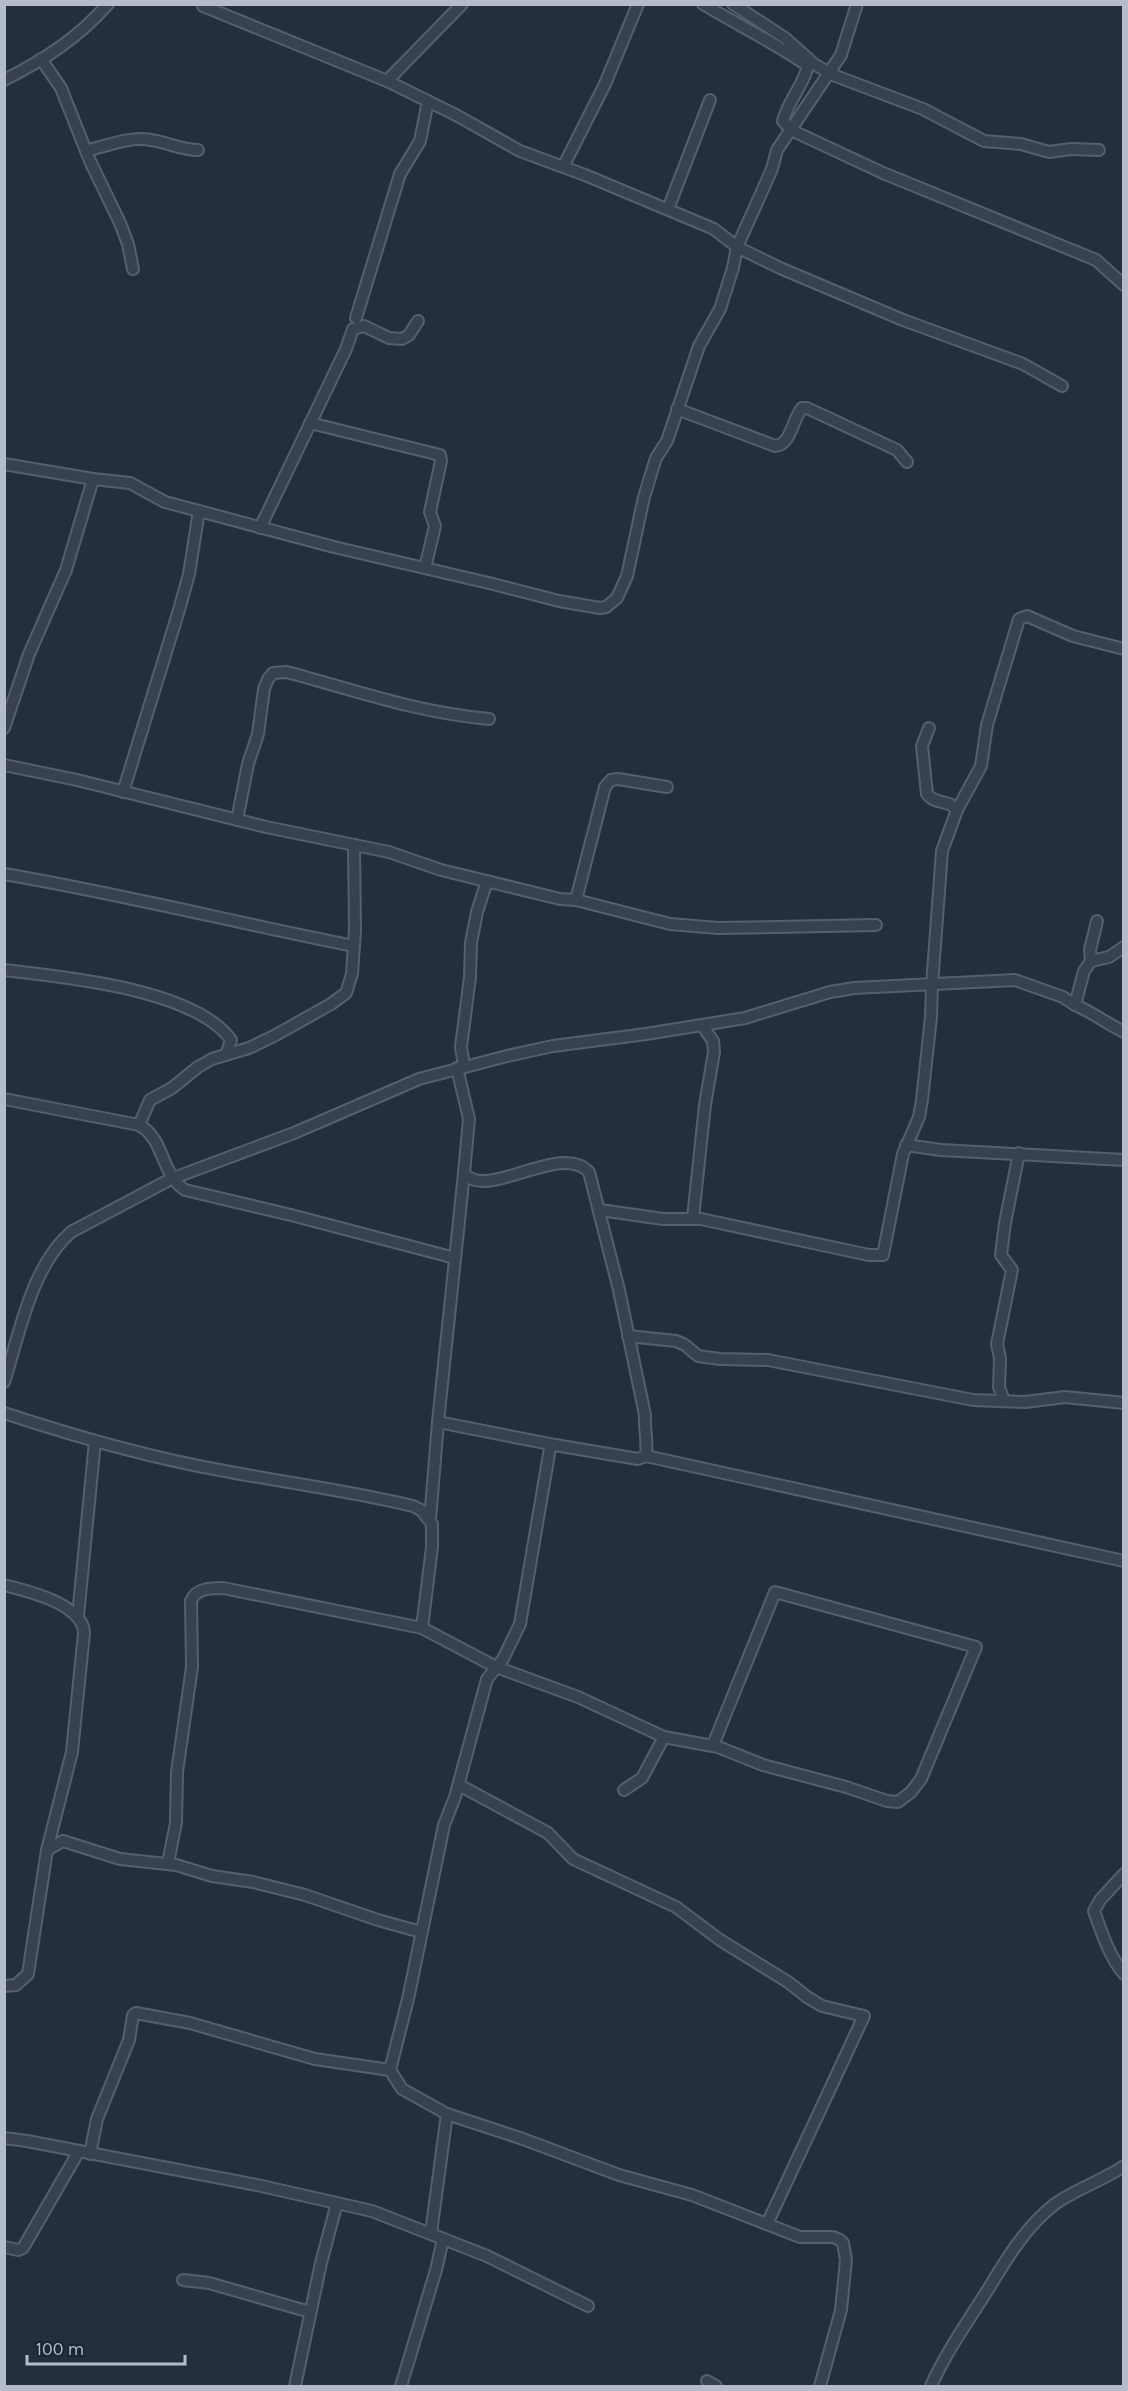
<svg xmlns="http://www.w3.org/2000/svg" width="1128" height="2391" font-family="Karla,sans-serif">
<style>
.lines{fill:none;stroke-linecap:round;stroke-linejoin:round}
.street-casing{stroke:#565f6c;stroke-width:14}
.street{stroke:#38414e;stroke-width:10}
</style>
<rect width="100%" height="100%" fill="#242f3e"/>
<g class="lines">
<!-- street casing -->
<g class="street-casing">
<g id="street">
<path d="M703 4C738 25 775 43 808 66 803 86 788 101 783 121L791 130 883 173 1096 260 1124 285"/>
<path d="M733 4 785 38 814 64 833 75 923 109 984 141 1021 144 1049 152 1071 149 1099 150"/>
<path d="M203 6 387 81 456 115 520 151 585 175 714 229 737 247 780 268 903 320 1023 364 1062 386"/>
<path d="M41 59 61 88 90 161 120 223 128 244 133 269"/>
<path d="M4 80C44 60 78 38 108 4"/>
<path d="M387 81 462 4"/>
<path d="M86 151C106 146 130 136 151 140 167 142 181 150 198 150"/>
<path d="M563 167 605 84 638 4"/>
<path d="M668 209 710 100"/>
<path d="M356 318 400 174 420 141 428 101"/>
<path d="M677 409 775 446C791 445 792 420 802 408H807L897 450 907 462"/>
<path d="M310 423 440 455 441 461 430 512 435 526 425 568"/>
<path d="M4 464 93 479 130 483 165 502 199 511 334 547 493 584 559 601 600 608 606 607 617 598 627 576 644 497 656 458 667 441 699 346 720 309 733 268 737 247 772 169 777 150 841 55 857 4"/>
<path d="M260 528 346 349 353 329 364 326 389 338 402 339 409 335 418 321"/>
<path d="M4 728 29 654 66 570 93 479"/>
<path d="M929 728 922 746 927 794C935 805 949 799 957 810"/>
<path d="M4 765 77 780 266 827 389 852 441 870 560 899 576 900 670 924 718 928 876 925"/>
<path d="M123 792 179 610 189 574 199 511"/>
<path d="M237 820 248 764 258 734 264 689 268 679 273 673 287 672C357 691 415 712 489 719"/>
<path d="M4 874C122 894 237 923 354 946"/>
<path d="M576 900 605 787 611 780 618 779 667 787"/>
<path d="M1091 961 1090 950 1097 921"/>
<path d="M4 970C64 977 195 989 231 1040L226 1055"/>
<path d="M1075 1005C1092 1012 1106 1023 1124 1032"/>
<path d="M464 1066 461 1047 470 977 471 943 477 912 487 881"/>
<path d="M4 1099 139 1125C165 1139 160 1173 185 1190L291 1215 455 1258"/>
<path d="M139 1125 150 1100 172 1088 198 1067 212 1059 249 1048 274 1036 331 1004 346 993 352 974 355 930 354 845"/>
<path d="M906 1145 941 1150 1124 1160"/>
<path d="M464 1173 438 1422 555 1445"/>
<path d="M600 1210 663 1219H701L869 1255H883L903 1154 919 1117 922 1100 931 1017 932 985 942 851 957 810 981 766 987 725 1019 619 1027 616 1073 636 1124 649"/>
<path d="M693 1218 705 1105 714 1052 713 1041 702 1025"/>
<path d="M628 1336 676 1341 685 1345 698 1356 720 1359 768 1360 973 1400 1025 1402 1065 1397 1124 1403"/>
<path d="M4 1382C20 1333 31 1267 71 1232L171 1179 294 1133 419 1079 507 1056 553 1046 646 1034 745 1018 830 992 854 988 1015 980 1063 997 1075 1005 1084 971 1091 961 1109 957 1124 947"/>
<path d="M1004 1401 999 1387 1000 1358 997 1344 1012 1270 1001 1255 1005 1223 1019 1153"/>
<path d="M4 1413C77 1437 150 1458 225 1471 288 1483 351 1491 413 1506L421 1510 432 1524V1547L422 1628"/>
<path d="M646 1456 1124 1561"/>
<path d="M430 1520 438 1422"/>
<path d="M4 1585C28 1591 83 1604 84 1633L72 1752 47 1850 28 1974 16 1985 4 1986"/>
<path d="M78 1616 95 1441"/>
<path d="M459 1785 548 1833 573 1859 676 1907 720 1940 788 1982 807 1997 822 2006 864 2016 767 2224"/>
<path d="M624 1790 642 1778 664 1737"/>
<path d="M47 1850 63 1841 120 1859 176 1865 212 1876 253 1882 305 1895 378 1920 421 1932"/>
<path d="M168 1863 176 1823 177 1772 192 1667 191 1601C196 1588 211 1588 223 1588L422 1628 496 1667 578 1697 664 1737 718 1747 763 1765 846 1787 887 1801 898 1802 911 1792 921 1779 976 1647 775 1592 713 1745"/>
<path d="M1124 1874 1100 1900 1094 1911C1102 1933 1109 1956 1124 1974"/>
<path d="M390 2070 408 1999 444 1825 455 1797 487 1679 503 1659 520 1624 550 1448 555 1445 638 1459 646 1456C648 1442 644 1429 645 1415L619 1290 589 1172C561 1141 486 1202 464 1173L469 1119 457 1068"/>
<path d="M4 2138 27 2141 257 2185 372 2211 487 2256 588 2306"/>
<path d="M90 2154 97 2119 129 2040 133 2015 136 2013 190 2023 315 2059 390 2070 402 2089 447 2114 523 2139 619 2175 692 2195 800 2237H833L840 2240 843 2243 846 2260 841 2310 820 2386"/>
<path d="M431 2233 447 2114"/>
<path d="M4 2247 18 2250 23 2248 79 2151"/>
<path d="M183 2280 209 2283 310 2312"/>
<path d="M707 2381 716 2386"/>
<path d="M295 2386 321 2263 337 2203"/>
<path d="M401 2386 436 2270 443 2239"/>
<path d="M931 2386C946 2352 967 2323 987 2291 1006 2260 1025 2227 1055 2204 1076 2189 1102 2181 1124 2166"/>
</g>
</g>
<!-- street -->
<use href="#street" class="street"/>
</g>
<!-- border -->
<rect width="1128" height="2391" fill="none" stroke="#b4bcc9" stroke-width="12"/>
<!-- scale -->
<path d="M27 2355v9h158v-9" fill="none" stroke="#b4bcc9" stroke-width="3"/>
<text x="36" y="2355" font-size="18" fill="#b4bcc9" stroke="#1d2633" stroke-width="4.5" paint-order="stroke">100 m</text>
</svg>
